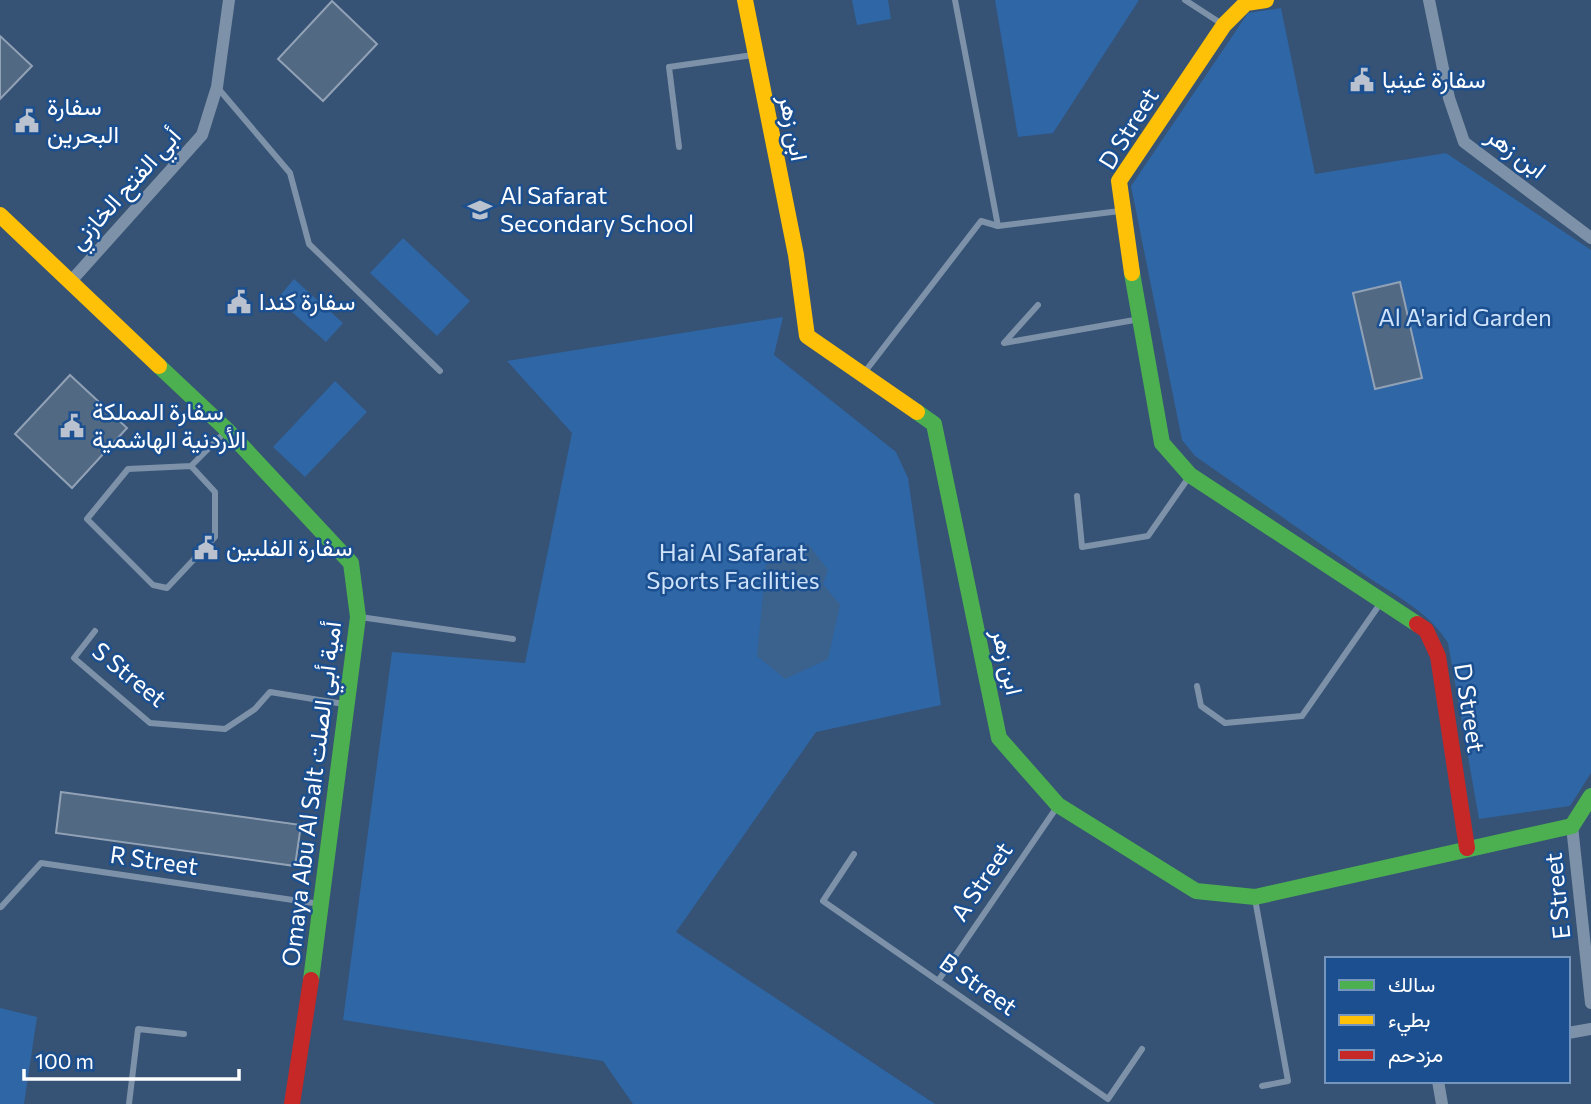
<svg xmlns="http://www.w3.org/2000/svg" width="1591" height="1104" font-family="Commissioner,Vazirmatn,sans-serif">
<style>
.green{fill:#2f66a5}
.water{fill:#3b618d}
.building{fill:#526984;stroke:#92a2b6;stroke-width:2}
.lines{fill:none;stroke-linecap:round;stroke-linejoin:round}
.lane{stroke:#7d92a8;stroke-width:6}
.street{stroke:#7d92a8;stroke-width:12}
.fast{stroke:#4caf50;stroke-width:16}
.slow{stroke:#ffc107;stroke-width:16}
.jam{stroke:#c62828;stroke-width:16}
.labels{text-anchor:middle;stroke-width:5;stroke-linejoin:round;paint-order:stroke}
.poi-label{font-size:24px;fill:#fff;stroke:#1b4f8f;text-anchor:start}
.street-label{font-size:24px;fill:#fff;stroke:#1b4f8f}
.park-label{font-size:24px;fill:#cfe3fa;stroke:#1b4f8f}
</style>
<rect width="100%" height="100%" fill="#365274"/>
<!-- green -->
<g class="green">
<path d="M852 0H888L891 19 857 25Z"/>
<path d="M995 0H1139L1053 133 1018 137Z"/>
<path d="M1281 8 1315 174 1446 153 1591 250V773L1570 806 1479 819 1448 643C1428 610 1393 595 1362 573 1306 534 1251 495 1195 456L1182 440 1131 186 1248 13Z"/>
<path d="M403 238 470 301 437 336 370 273Z"/>
<path d="M294 279 343 323 326 342 277 299Z"/>
<path d="M783 317 774 355 896 452 908 478 941 705 816 732 676 932 935 1104H633L603 1061 343 1020 392 652 525 663 572 433 507 361Z"/>
<path d="M335 381 367 412 305 477 273 447Z"/>
<path d="M0 1008 37 1017 24 1104H0Z"/>
</g>
<!-- water -->
<path class="water" d="M808 544 828 570 823 584 840 605 828 659 785 679 757 656 766 565Z"/>
<!-- building -->
<g class="building">
<path d="M332 1 377 44 323 101 278 59Z"/>
<path d="M0 36 32 66 0 99Z"/>
<path d="M1400 282 1422 378 1375 389 1353 293Z"/>
<path d="M70 375 127 428 72 488 15 434Z"/>
<path d="M61 792 301 825 295 866 56 833Z"/>
</g>
<g class="lines">
<!-- lane -->
<g class="lane">
<path d="M955 0 998 226"/>
<path d="M1185 0 1222 24"/>
<path d="M217 87 290 173 309 244 440 371"/>
<path d="M679 147 669 67 753 55"/>
<path d="M1038 305 1004 343 1140 319"/>
<path d="M864 373 981 221 998 226 1120 211"/>
<path d="M191 466 215 492V537L167 588 153 585 87 519 128 469 191 466 225 432"/>
<path d="M1077 496 1082 547 1148 536 1189 477"/>
<path d="M360 617 513 639"/>
<path d="M95 631 74 658 150 723 225 729 255 709 270 692 344 704"/>
<path d="M1197 686 1201 706 1225 723 1302 716 1382 601"/>
<path d="M854 854 823 901 1108 1099 1142 1049"/>
<path d="M1255 899 1288 1081 1262 1086"/>
<path d="M1 907 41 863 320 904"/>
<path d="M938 981 1057 807"/>
<path d="M129 1104 138 1029 184 1034"/>
</g>
<!-- street -->
<g class="street">
<path d="M1429 0 1449 98 1464 142 1591 238"/>
<path d="M72 280 202 135 217 87 229 0"/>
<path d="M1572 826 1591 1003"/>
<path d="M1568 1033 1591 1029"/>
<path d="M1438 1081 1442 1104"/>
</g>
<!-- fast -->
<g class="fast">
<path d="M1132 273 1162 443 1190 475 1417 624"/>
<path d="M159 366 227 430 351 563 358 617 311 980"/>
<path d="M917 412 934 424 999 738 1058 805 1196 891 1255 897 1572 826 1591 796"/>
</g>
<!-- slow -->
<g class="slow">
<path d="M745 0 796 255 807 336 917 412"/>
<path d="M0 215 159 366"/>
<path d="M1132 273 1119 181 1224 25 1246 3 1266 0"/>
</g>
<!-- jam -->
<g class="jam">
<path d="M1417 624 1426 630 1438 656 1467 848"/>
<path d="M292 1104 311 980"/>
</g>
</g>
<!-- icons -->
<defs>
<g id="civic-bare" transform="scale(1.89)"><path d="M-.6-6.5H3V-4.5H.6V-3L4-1V1h2V6H-6V1h2V-1L-.6-3ZM-1.2 2.5V6h2.4V2.5Z" fill="#b9c2ce" stroke="#1b4f8f" stroke-width="2.5" paint-order="stroke"/></g>
<g id="school-bare" transform="scale(1.89)"><path d="M0-5L7-2L0 1L-7-2ZM-4 1L0 2.5L4 1V4Q0 6-4 4Z" fill="#b9c2ce" stroke="#1b4f8f" stroke-width="2.5" paint-order="stroke"/></g>
</defs>
<g fill-rule="evenodd">
<use href="#civic-bare" x="1362" y="80"/>
<use href="#civic-bare" x="27" y="121"/>
<use href="#school-bare" x="480" y="210"/>
<use href="#civic-bare" x="239" y="302"/>
<use href="#civic-bare" x="72" y="426"/>
<use href="#civic-bare" x="206" y="548"/>
</g>
<g class="labels">
<!-- poi labels -->
<g class="poi-label">
<text x="1382" y="88">سفارة غينيا</text>
<text x="47" y="115">سفارة<tspan x="47" dy="28">البحرين</tspan></text>
<text x="500" y="204">Al Safarat<tspan x="500" dy="28">Secondary School</tspan></text>
<text x="259" y="310">سفارة كندا</text>
<text x="92" y="420">سفارة المملكة<tspan x="92" dy="28">الأردنية الهاشمية</tspan></text>
<text x="226" y="556">سفارة الفلبين</text>
</g>
<!-- street labels -->
<g class="street-label">
<text transform="translate(793 128) rotate(79)" y="8">ابن زهر</text>
<text transform="translate(1129 129) rotate(-58)" y="8">D Street</text>
<text transform="translate(1516 153) rotate(37)" y="8">ابن زهر</text>
<text transform="translate(125 189) rotate(-48)" y="8">أبي الفتح الخازني</text>
<text transform="translate(1007 662) rotate(77)" y="8">ابن زهر</text>
<text transform="translate(129 675) rotate(39)" y="8">S Street</text>
<text transform="translate(1469 708) rotate(81)" y="8">D Street</text>
<text transform="translate(312 794) rotate(-83)" y="8">Omaya Abu Al Salt أمية أبي الصلت</text>
<text transform="translate(154 861) rotate(8)" y="8">R Street</text>
<text transform="translate(982 882) rotate(-56)" y="8">A Street</text>
<text transform="translate(1558 896) rotate(-96)" y="8">E Street</text>
<text transform="translate(978 985) rotate(35)" y="8">B Street</text>
</g>
<!-- park labels -->
<g class="park-label">
<text x="1465" y="326">Al A'arid Garden</text>
<text x="733" y="561">Hai Al Safarat<tspan x="733" dy="28">Sports Facilities</tspan></text>
</g>
</g>
<!-- legend -->
<rect x="1325" y="957" width="245" height="126" fill="#1b4f8f" stroke="#7695bc" stroke-width="2"/>
<rect x="1339" y="980" width="35" height="10" fill="#4caf50" stroke="#7695bc" stroke-width="2"/>
<text x="1388" y="992" font-size="21" fill="#ffffff">سالك</text>
<rect x="1339" y="1015" width="35" height="10" fill="#ffc107" stroke="#7695bc" stroke-width="2"/>
<text x="1388" y="1027" font-size="21" fill="#ffffff">بطيء</text>
<rect x="1339" y="1050" width="35" height="10" fill="#c62828" stroke="#7695bc" stroke-width="2"/>
<text x="1388" y="1062" font-size="21" fill="#ffffff">مزدحم</text>
<!-- scale -->
<path d="M24 1069v10h215v-10" fill="none" stroke="#ffffff" stroke-width="3.5"/>
<text x="35" y="1069" font-size="21" fill="#ffffff" stroke="#1b4f8f" stroke-width="5" paint-order="stroke">100 m</text>
</svg>
